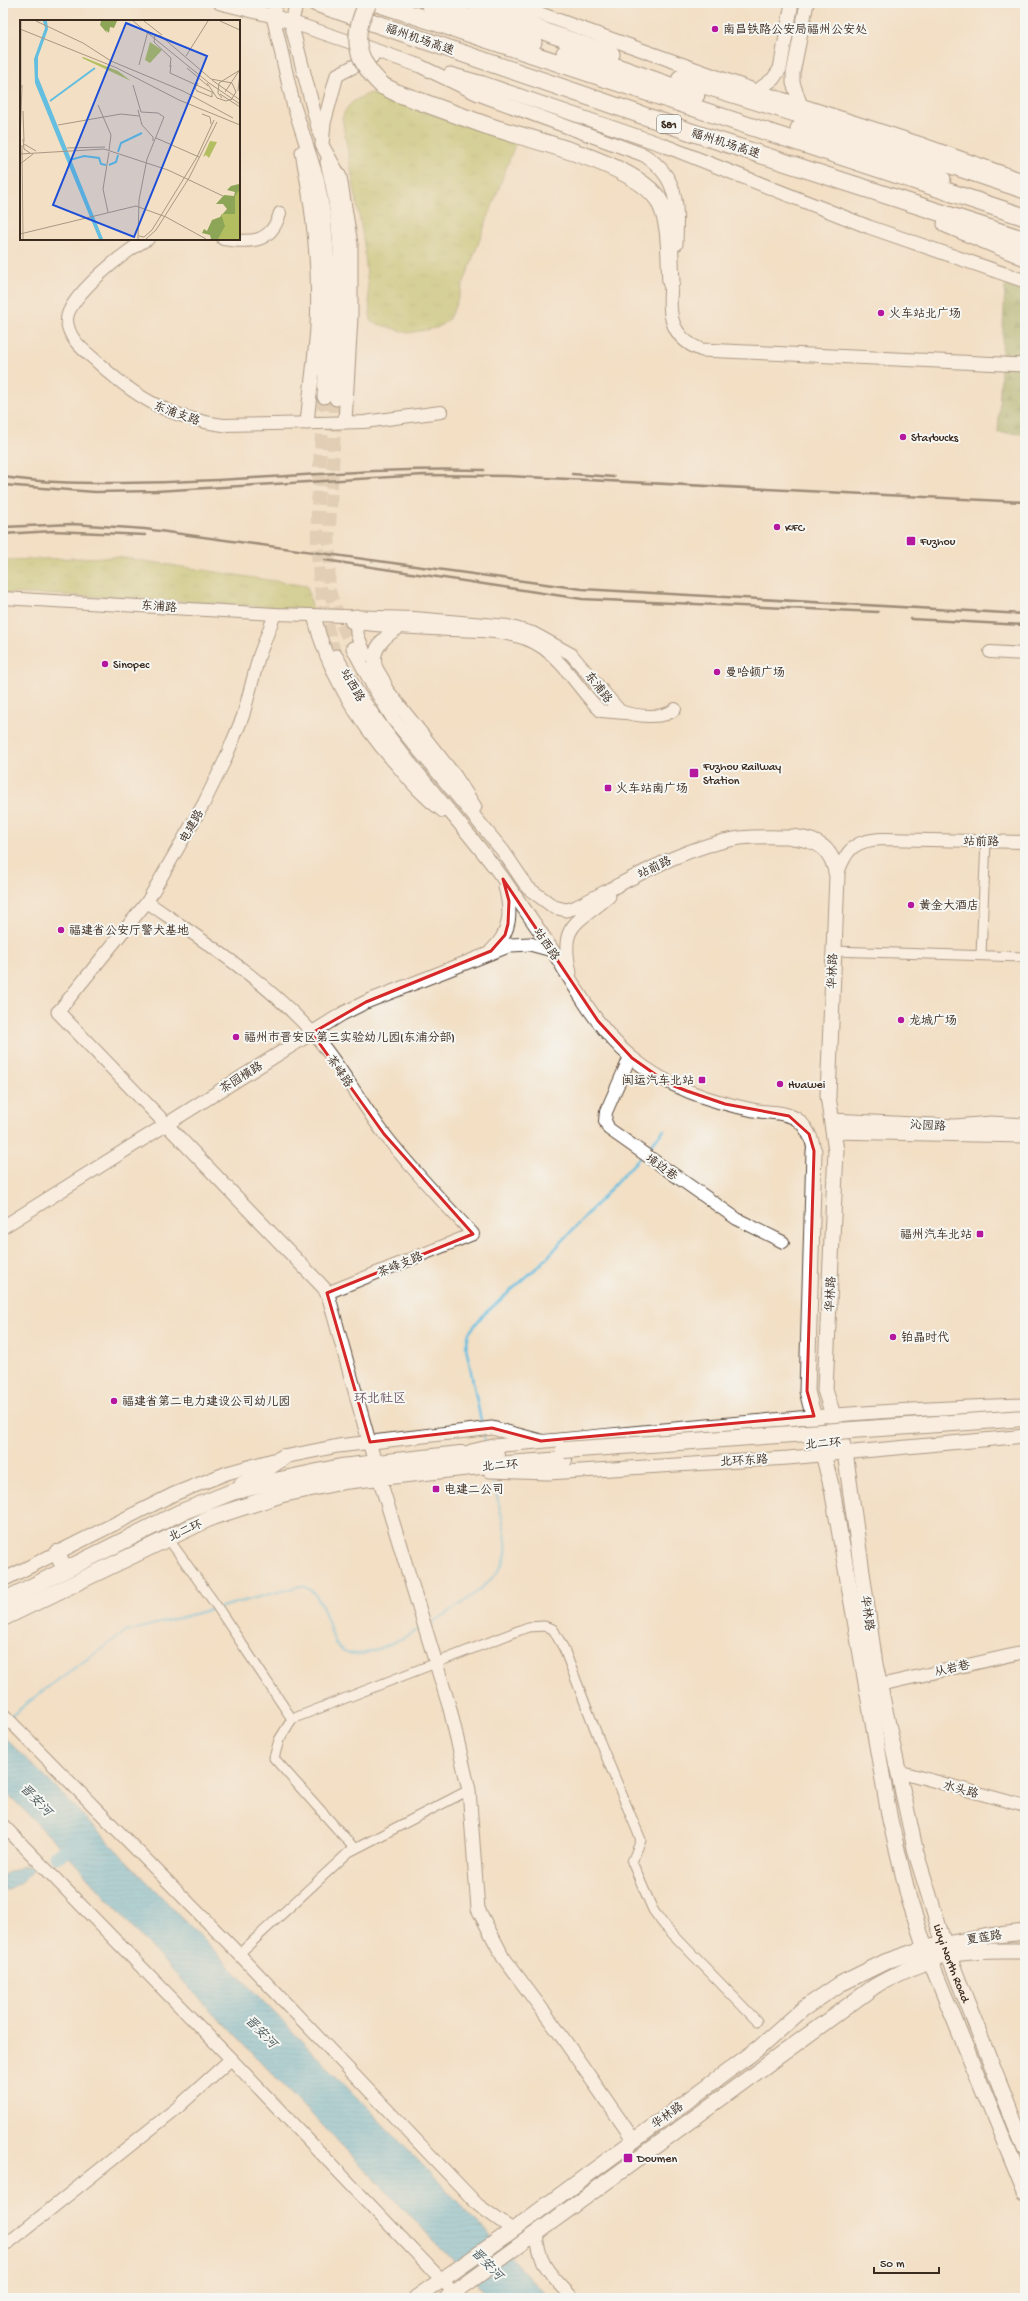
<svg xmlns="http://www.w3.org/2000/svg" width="1028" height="2301" font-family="'Gochi Hand','LXGW WenKai TC',sans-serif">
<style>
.grass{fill:url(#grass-tufts);stroke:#76743f}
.forest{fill:url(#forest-firs);stroke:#64683a}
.water{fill:url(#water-rules);stroke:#4f747f}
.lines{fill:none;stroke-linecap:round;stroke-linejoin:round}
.stream{stroke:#63bee0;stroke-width:2.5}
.river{stroke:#63bee0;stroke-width:15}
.secondary-tunnel{stroke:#cdbba3;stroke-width:13;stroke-dasharray:13 6;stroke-linecap:butt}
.minor-casing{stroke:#564537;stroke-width:11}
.tertiary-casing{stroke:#564537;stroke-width:14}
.secondary-casing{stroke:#564537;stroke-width:15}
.primary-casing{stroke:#564537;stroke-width:17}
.trunk-casing{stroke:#564537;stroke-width:18}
.motorway-casing{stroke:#564537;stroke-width:19}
.minor{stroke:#fff;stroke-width:9}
.tertiary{stroke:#fff;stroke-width:12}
.secondary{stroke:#fff;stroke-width:13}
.primary{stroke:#fff;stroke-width:15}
.trunk{stroke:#fff;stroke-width:16}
.motorway{stroke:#fff;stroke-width:17}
.rail{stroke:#3b2a1e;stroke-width:2.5}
.trunk-bridge-casing{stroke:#564537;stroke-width:18;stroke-linecap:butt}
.motorway-bridge-casing{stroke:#564537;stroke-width:19;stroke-linecap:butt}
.trunk-bridge{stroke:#fff;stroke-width:16}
.motorway-bridge{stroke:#fff;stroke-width:17}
.marked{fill:none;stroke:#d62828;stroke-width:3;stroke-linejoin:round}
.poi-dot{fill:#b5179e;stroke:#f6f6f2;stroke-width:1.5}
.labels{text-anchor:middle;stroke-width:4;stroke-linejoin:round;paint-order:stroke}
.shield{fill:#f6f6f2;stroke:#73675e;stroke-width:1}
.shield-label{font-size:11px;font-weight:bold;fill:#3b2a1e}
.poi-label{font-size:12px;fill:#3b2a1e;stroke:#f6f6f2;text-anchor:start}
.street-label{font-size:12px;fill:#3b2a1e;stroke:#f6f6f2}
.neighbourhood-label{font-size:13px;fill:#6c5564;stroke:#f6f6f2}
.water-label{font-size:13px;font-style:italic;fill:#475658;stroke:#f6f6f2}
.inset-river{fill:none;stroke:#63bee0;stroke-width:2}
.inset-road{fill:none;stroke:#a99782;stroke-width:1}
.view{fill:#1d4ed8;fill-opacity:0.15;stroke:#1d4ed8;stroke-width:2}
.inset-edge{fill:none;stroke:#3b2a1e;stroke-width:2}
</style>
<defs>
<pattern id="grass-tufts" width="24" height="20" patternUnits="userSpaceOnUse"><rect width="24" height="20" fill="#b2be60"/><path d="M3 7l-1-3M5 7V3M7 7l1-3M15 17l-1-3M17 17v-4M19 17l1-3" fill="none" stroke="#929b4f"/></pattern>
<pattern id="forest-firs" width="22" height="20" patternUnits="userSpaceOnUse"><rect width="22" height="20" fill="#8da556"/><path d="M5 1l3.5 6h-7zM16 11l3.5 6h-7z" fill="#748747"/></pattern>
<pattern id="water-rules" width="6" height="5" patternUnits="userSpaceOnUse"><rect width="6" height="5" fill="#63bee0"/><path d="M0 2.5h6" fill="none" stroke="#539bb5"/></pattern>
</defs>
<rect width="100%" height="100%" fill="#f6f6f2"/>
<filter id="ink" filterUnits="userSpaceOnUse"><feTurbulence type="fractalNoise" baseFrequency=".025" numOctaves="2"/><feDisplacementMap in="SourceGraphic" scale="8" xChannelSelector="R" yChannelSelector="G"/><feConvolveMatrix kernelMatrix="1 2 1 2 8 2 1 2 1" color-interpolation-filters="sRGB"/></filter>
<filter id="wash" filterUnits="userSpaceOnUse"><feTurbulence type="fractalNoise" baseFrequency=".012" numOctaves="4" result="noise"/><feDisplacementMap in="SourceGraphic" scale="16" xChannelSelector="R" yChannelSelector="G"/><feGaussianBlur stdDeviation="0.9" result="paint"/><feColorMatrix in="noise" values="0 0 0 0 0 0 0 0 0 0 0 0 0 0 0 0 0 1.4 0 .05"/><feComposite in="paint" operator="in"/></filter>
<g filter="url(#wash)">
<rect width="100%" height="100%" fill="#f2dfc4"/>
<!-- grass -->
<g class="grass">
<path d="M371 93 516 142 454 309 448 320 437 328 408 333 371 322 364 244 342 118C348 102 356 99 371 93Z"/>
<path d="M119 557 307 586 313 610 135 598 3 593V560Z"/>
</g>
<!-- forest -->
<path class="forest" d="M1005 285 1025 292V434L998 433Z"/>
<!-- water -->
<g class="water">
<path d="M3 1736 53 1785 439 2182 549 2298H490L445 2252 166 1964 62 1849 3 1789Z"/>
<path d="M24 1866H35C29 1879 17 1886 3 1891V1875Z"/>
</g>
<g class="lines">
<!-- stream -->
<g class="stream">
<path d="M646 1150 664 1130"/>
<path d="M482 1426 466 1347 469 1333 481 1317 542 1263 641 1156"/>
<path d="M483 1433 486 1444"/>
<path d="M428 1625C450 1612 502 1580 506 1554 509 1537 496 1495 492 1476"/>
<path d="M10 1717 45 1689 125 1632 301 1586C321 1587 329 1627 335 1643 340 1650 348 1654 357 1654 372 1654 408 1636 422 1628"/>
</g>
<!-- river -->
<path class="river" d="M56 1856 81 1843"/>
</g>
</g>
<g filter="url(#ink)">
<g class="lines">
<!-- secondary-tunnel -->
<g class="secondary-tunnel">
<path d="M324 397C319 483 307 573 336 656"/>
<path d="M336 399 329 539V590L341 623 353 648"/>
</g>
<!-- minor casing -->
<g class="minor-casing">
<g id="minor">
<path d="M833 951 1025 957"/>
<path d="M981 955 986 841"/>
<path d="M167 1537 216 1605 292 1719"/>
<path d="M355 1849 274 1758 279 1740 292 1719 528 1627 544 1626 553 1629 564 1649 600 1742 641 1840 632 1862 653 1910 664 1925 757 2021"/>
<path d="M239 1954 349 1852 469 1790"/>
</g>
</g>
<!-- tertiary casing -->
<g class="tertiary-casing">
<g id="tertiary">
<path d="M148 239C128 248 66 298 67 320 68 338 82 349 94 359 133 396 169 418 223 425L364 422 441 412"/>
<path d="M223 239C250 243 271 244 280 213"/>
<path d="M3 598 275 614 414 618 508 626 533 633 571 654 620 711C634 716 664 720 675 709"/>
<path d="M351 622C384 627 418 628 452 630 482 631 518 630 543 648 567 665 580 692 601 711L625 713"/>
<path d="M990 652 1025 654"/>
<path d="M837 876C846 849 854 840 883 839L1025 842"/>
<path d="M147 902C205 942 263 979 311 1031 339 1062 359 1101 385 1135 412 1170 443 1202 473 1234L327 1293"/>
<path d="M58 1012 147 902 204 803 224 762 243 716 259 656 275 614"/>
<path d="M630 1057 606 1112 605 1121 609 1129 737 1219 783 1242"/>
<path d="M880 1685 1025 1652"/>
<path d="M3 1714 239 1954 478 2205 513 2230"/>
<path d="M898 1771 1025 1806"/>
<path d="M3 1825 231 2059 459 2298"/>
<path d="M537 2233C537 2264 553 2277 573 2298"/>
<path d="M3 2247 177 2108 231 2059"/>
</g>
</g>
<!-- secondary casing -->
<g class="secondary-casing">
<g id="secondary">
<path d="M220 3 273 16 383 53 420 66 478 94 644 155C680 178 677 206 676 244"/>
<path d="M276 3 273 16 293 103 317 178 324 216 330 288 324 397"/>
<path d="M297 3 291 23 320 135"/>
<path d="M510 3 757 91 924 145 1025 181"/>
<path d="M450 74 483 83 663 145 869 227 1025 281"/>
<path d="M757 91 773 79 780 69 792 3"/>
<path d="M800 103 793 83V73L807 3"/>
<path d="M302 152C313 209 320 268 317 327 315 359 310 391 307 423"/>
<path d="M327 162C347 239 341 320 336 399"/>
<path d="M672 273C669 307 665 336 702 350L1025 365"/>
<path d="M345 422 351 317V244L340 177 322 145 324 123 337 75 372 57"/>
<path d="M314 616C328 674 358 722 398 766 412 783 425 798 443 811"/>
<path d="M356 616 357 634 365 655"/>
<path d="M353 648 373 686 394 720 503 851 528 888 554 907 566 910 574 908C627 882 680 847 740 838 757 836 775 837 792 837"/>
<path d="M336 656C381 739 446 802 502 877 519 902 537 926 553 951 576 988 598 1030 632 1058 667 1087 709 1101 753 1110 766 1113 783 1111 795 1118 806 1125 813 1139 814 1151"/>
<path d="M378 679 455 776 475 807"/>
<path d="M385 685C383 678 377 672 375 665 371 648 387 634 400 627"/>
<path d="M491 951C511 933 512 912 505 887"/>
<path d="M570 973C559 923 576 925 609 896"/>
<path d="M58 1012 324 1288 329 1298 375 1463"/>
<path d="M832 1120 955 1126 991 1123 1025 1125"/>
<path d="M833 1132 1025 1136"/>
<path d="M3 1227 342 1014 366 1002 511 945 530 944 552 950"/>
<path d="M471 1451 493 1446C670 1430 847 1410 1025 1405"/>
<path d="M490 1471 548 1473 788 1458 1025 1436"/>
<path d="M379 1477 450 1709 469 1790 478 1909 503 1957 558 2031 633 2139"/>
<path d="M3 1580 174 1494 227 1473 284 1457 338 1446 492 1428 541 1441"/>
</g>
</g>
<!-- primary casing -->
<g class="primary-casing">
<g id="primary">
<path id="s1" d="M792 837C819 840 832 848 837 876L828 1096 836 1151 825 1390 845 1452 875 1664 916 1853 944 1944 1025 2149"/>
<path d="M814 1151 807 1391 832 1489 890 1820 909 1899 925 1948 1025 2192"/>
<path d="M416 2298 513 2230 759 2048 803 2009 840 1984 887 1961 925 1948 988 1936 1025 1932"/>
<path d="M447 2298 875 1986C901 1972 931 1957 961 1953 982 1950 1004 1951 1025 1951"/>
</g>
</g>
<!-- trunk casing -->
<g class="trunk-casing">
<g id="trunk">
<path d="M242 1485 284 1457"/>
<path d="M57 1553 65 1569"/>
<path d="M3 1601 179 1513 232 1492 280 1480 341 1467 460 1454 496 1455"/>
<path d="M3 1618 212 1517 283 1494 344 1481 480 1466 564 1460"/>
</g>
</g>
<!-- motorway casing -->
<g class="motorway-casing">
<g id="motorway">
<path d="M316 3 694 133 1025 240"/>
<path d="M377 3 1025 217"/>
<path d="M429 3 533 42"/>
<path d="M475 3 551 34 611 54"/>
<path d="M565 53 611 65 696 95"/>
<path d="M681 78 808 117 1025 190"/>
<path d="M383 86 397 93C427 104 457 115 488 126 531 140 632 162 658 199 672 222 669 256 671 282"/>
<path d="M799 129 902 161 942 179"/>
<path d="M946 224 1025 257"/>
</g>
</g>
<!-- minor -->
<use href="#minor" class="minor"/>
<!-- tertiary -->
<use href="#tertiary" class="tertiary"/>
<!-- secondary -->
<use href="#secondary" class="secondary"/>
<!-- primary -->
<use href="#primary" class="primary"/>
<!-- trunk -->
<use href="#trunk" class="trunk"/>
<!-- motorway -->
<use href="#motorway" class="motorway"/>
<!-- rail -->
<g class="rail">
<path d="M572 474 614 477"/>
<path d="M3 477C42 483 82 483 121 483 242 483 363 466 484 470"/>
<path d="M3 485 95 492 156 491 424 475 508 476 1025 502"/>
<path d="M3 527 73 524 145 529 582 589 1025 614"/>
<path d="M3 534 53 531 145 535"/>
<path d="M325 560 582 599 878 612"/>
<path d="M911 619 1025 625"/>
</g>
<!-- trunk-bridge casing -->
<g class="trunk-bridge-casing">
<path id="trunk-bridge" d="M564 1450 1025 1418"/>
</g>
<!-- motorway-bridge casing -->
<g class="motorway-bridge-casing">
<path id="motorway-bridge" d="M368 3C350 37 356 61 383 86"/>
</g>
<!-- trunk-bridge -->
<use href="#trunk-bridge" class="trunk-bridge"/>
<!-- motorway-bridge -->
<use href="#motorway-bridge" class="motorway-bridge"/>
</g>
</g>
<!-- marked area -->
<path d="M0 0H1028V2301H0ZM503 879 598 1021 632 1058 669 1084 687 1091 725 1104 789 1116 809 1134 814 1151 807 1391 814 1416 541 1441 492 1428 370 1442 327 1293 473 1234 384 1134 312 1033 366 1002 491 951 505 935 508 924 509 901Z" fill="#f2dfc4" fill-opacity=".55" fill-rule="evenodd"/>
<path class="marked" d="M503 879 598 1021 632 1058 669 1084 687 1091 725 1104 789 1116 809 1134 814 1151 807 1391 814 1416 541 1441 492 1428 370 1442 327 1293 473 1234 384 1134 312 1033 366 1002 491 951 505 935 508 924 509 901Z"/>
<!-- markers -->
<g class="poi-dot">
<circle cx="715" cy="29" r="4"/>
<circle cx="881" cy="313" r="4"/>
<circle cx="903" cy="437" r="4"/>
<circle cx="777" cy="527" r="4"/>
<rect x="906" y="536" width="10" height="10" rx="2"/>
<circle cx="105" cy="664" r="4"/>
<circle cx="717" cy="672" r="4"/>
<rect x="689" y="768" width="10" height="10" rx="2"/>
<rect x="604" y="784" width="8" height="8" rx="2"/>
<circle cx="911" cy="905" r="4"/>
<circle cx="61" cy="930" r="4"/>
<circle cx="901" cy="1020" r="4"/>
<circle cx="236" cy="1037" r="4"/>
<rect x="698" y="1076" width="8" height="8" rx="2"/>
<circle cx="780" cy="1084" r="4"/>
<rect x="976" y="1230" width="8" height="8" rx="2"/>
<circle cx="893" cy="1337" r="4"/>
<circle cx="114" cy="1401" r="4"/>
<rect x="432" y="1485" width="8" height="8" rx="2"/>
<rect x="623" y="2153" width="10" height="10" rx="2"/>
</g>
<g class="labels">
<!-- shield labels -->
<rect class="shield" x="657" y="115" width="24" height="18" rx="3"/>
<g class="shield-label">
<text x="669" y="128">S81</text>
</g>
<!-- poi labels -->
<g class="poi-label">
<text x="723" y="33">南昌铁路公安局福州公安处</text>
<text x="889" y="317">火车站北广场</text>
<text x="911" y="441">Starbucks</text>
<text x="785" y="531">KFC</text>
<text x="920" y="545">Fuzhou</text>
<text x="113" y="668">Sinopec</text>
<text x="725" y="676">曼哈顿广场</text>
<text x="703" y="770">Fuzhou Railway<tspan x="703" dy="14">Station</tspan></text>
<text x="616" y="792">火车站南广场</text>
<text x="919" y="909">黄金大酒店</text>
<text x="69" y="934">福建省公安厅警犬基地</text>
<text x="909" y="1024">龙城广场</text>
<text x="244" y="1041">福州市晋安区第三实验幼儿园(东浦分部)</text>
<text x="694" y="1084" text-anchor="end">闽运汽车北站</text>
<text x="788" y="1088">Huawei</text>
<text x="972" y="1238" text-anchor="end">福州汽车北站</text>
<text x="901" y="1341">铂晶时代</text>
<text x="122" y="1405">福建省第二电力建设公司幼儿园</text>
<text x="444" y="1493">电建二公司</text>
<text x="637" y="2162">Doumen</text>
</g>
<!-- street labels -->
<g class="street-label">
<text transform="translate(420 39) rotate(19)" y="4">福州机场高速</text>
<text transform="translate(726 143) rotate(18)" y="4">福州机场高速</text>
<text transform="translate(177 413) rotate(20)" y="4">东浦支路</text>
<text transform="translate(159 606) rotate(4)" y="4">东浦路</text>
<text transform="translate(353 685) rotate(60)" y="4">站西路</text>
<text transform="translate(599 687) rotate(52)" y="4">东浦路</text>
<text transform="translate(191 826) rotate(-61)" y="4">电建路</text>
<text transform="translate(981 841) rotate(1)" y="4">站前路</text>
<text transform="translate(654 867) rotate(-25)" y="4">站前路</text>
<text transform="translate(547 944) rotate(56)" y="4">站西路</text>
<text transform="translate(832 971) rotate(-88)" y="4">华林路</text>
<text transform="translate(340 1071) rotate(55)" y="4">茶峰路</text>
<text transform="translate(241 1077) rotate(-32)" y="4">茶园横路</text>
<text transform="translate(928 1125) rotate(3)" y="4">沁园路</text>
<text transform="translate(662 1167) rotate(35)" y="4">境边巷</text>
<text transform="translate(400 1264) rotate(-22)" y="4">茶峰支路</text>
<text transform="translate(830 1294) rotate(-87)" y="4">华林路</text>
<text transform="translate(823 1443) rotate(-4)" y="4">北二环</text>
<text transform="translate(744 1460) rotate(-3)" y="4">北环东路</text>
<text transform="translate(500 1465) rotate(-4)" y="4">北二环</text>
<text transform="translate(185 1530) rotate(-24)" y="4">北二环</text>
<text transform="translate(868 1613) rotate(82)" y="4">华林路</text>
<text transform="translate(952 1668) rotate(-13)" y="4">从岩巷</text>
<text transform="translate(961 1789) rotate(15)" y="4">水头路</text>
<text transform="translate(984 1937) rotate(-9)" y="4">夏莲路</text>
<text dy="4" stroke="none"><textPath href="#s1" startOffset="1169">Liuyi North Road</textPath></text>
<text transform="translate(667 2115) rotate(-36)" y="4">华林路</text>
</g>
<!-- neighbourhood labels -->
<g class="neighbourhood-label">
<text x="380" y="1402">环北社区</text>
</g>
<!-- water labels -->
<g class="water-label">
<text transform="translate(37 1799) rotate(46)" y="5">晋安河</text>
<text transform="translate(262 2031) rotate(46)" y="5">晋安河</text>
<text transform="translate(488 2263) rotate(46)" y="5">晋安河</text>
</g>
</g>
<!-- overview -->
<g transform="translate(20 20)">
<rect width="220" height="220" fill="#f2dfc4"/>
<path d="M130 22 142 30 130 43 125 40ZM63 37 98 51 111 61 62 38Z" fill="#b2be60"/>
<path d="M81 1H107H97L94 8 90 7 89 13 86 10 87 13 80 5ZM220 156V219H191L190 215 182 213 184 209 187 211 192 200 200 197 207 189 203 184H196L204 175 214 176 215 172 207 170 211 166 219 164Z" fill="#8da556"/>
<path d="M190 121 197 122 189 138 186 135 183 137ZM220 169V219H198L205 206 201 194H215V176Z" fill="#b2be60"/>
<path d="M23 1H27L28 9 18 37V57L83 219H79L15 63 14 39 25 8Z" fill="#63bee0"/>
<path class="inset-river" d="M30 81 75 48M98 132 101 123 122 113M50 140 64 136 79 138 81 144 86 145M89 145 96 142 98 135"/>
<path class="inset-road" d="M16 1 63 23 91 41 163 71 213 98M113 1 189 63 220 84M124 1 142 15M200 1 220 10M0 9 97 48 159 80 220 105M166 36 188 1M119 45 128 11M151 45 150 53 194 73M150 47 151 38 134 22 135 15 141 16 191 59 212 63 216 72 211 80M167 48 188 66M192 60 220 80M178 63 175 68 177 71 192 77V73M187 63 197 78 206 81 212 79M113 65 121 92 138 93 144 97 127 139 119 180 118 219M1 68V1M218 71 220 53M205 72 219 51M200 74 220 87M202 78 198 73 199 63 220 50M78 85 91 115 89 130M118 90 122 105 133 117V121M3 91 4 122M182 94 190 97 191 104M38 105 101 94 119 96M136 118 179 137M3 119 4 129 10 133M0 123 2 65M4 124 16 131M2 125 3 219M47 128 85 127M0 134 84 129 148 150 203 176M0 144 13 134M88 192 83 169 89 132M0 214 116 186 146 197 186 219M119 216 124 217 132 210 177 137 194 100M126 219 136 210 169 158 197 102"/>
<path class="view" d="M106 3 187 36 114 217 33 185Z"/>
<rect width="220" height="220" class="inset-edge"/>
</g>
<!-- margin -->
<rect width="1028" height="2301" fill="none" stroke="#f6f6f2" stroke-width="16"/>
<!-- scale -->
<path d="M874 2267v6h65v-6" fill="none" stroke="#3b2a1e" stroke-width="2"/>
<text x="880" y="2267" font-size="12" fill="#3b2a1e" stroke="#f6f6f2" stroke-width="3" paint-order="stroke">50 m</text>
</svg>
